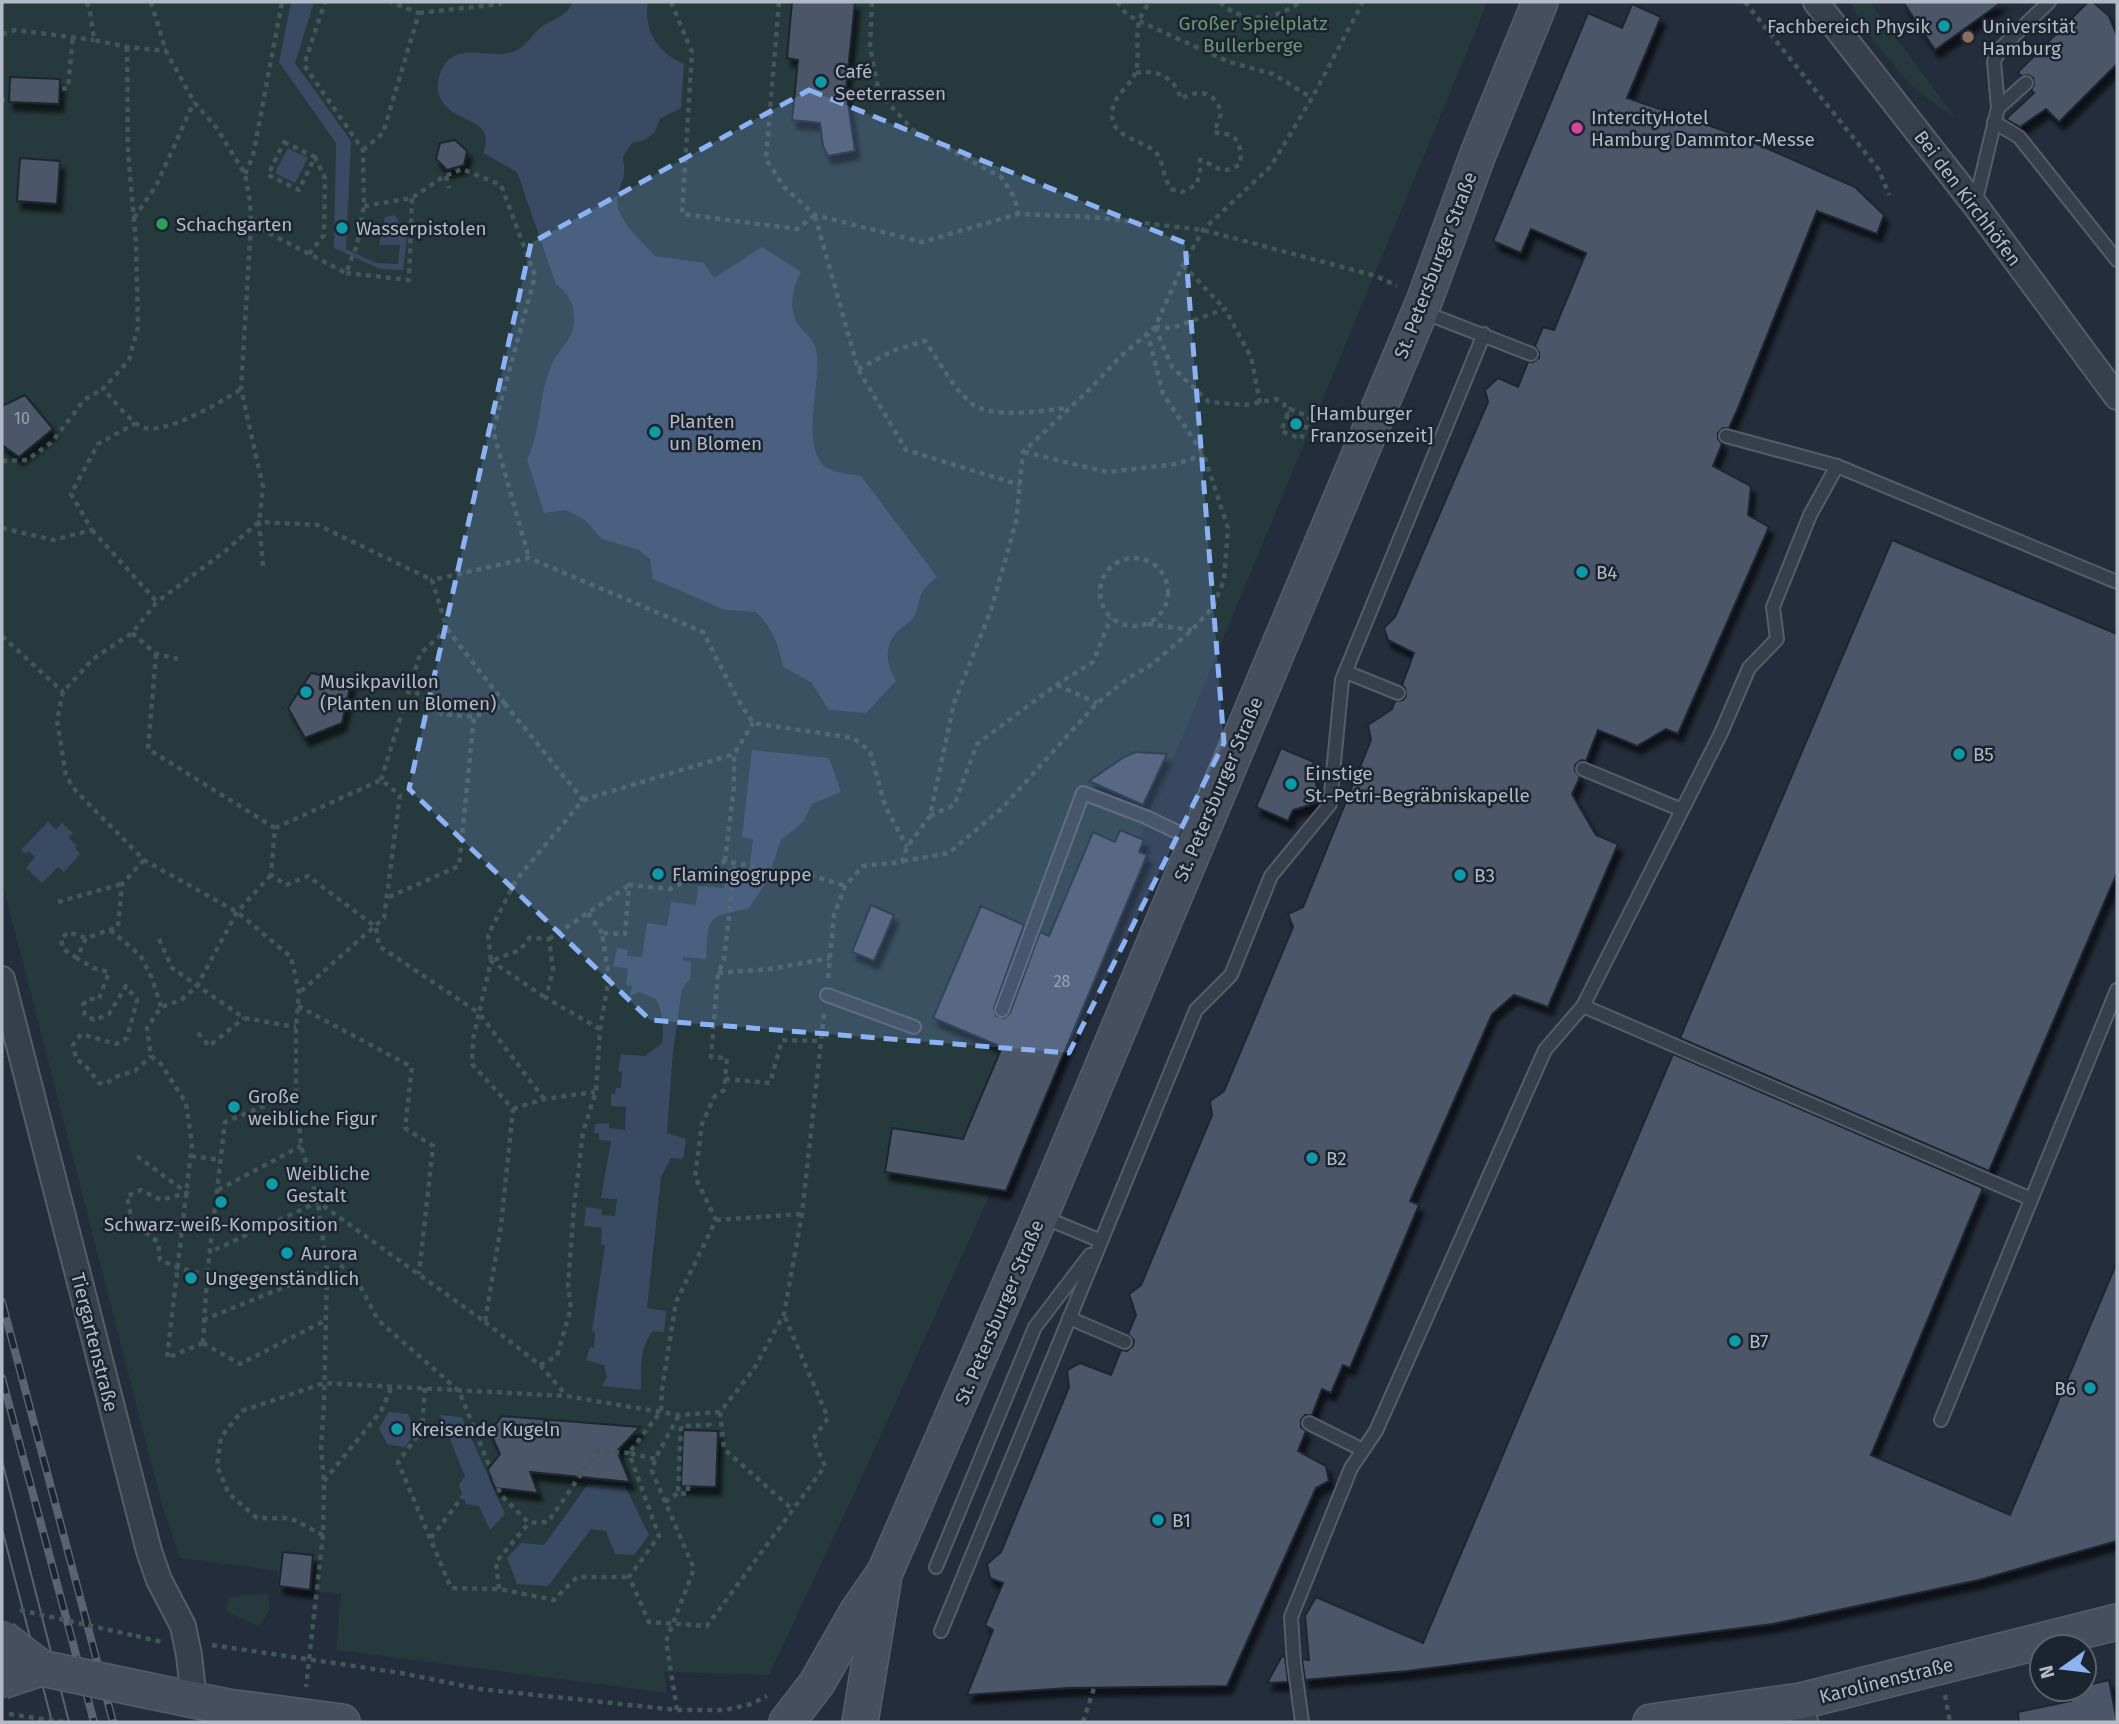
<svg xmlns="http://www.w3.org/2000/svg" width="2119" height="1724" font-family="'Fira Sans',sans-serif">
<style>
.green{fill:#26393c}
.water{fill:#394b63}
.building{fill:#4c5767;stroke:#1e2632;stroke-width:2;filter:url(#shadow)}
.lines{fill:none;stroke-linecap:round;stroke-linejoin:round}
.lane-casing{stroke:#555d69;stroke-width:16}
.street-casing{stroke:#555d69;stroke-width:28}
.secondary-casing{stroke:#555d69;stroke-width:38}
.path{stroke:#435659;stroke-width:4.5;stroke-dasharray:5 5;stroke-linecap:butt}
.lane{stroke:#373f4b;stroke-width:12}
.street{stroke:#373f4b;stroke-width:24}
.secondary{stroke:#454f5e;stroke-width:35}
.tram{stroke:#596372;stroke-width:2}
.rail-casing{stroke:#596372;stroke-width:8}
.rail{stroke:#1c2430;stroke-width:5;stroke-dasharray:16;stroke-linecap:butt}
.secondary-bridge-casing{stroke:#555d69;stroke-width:38;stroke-linecap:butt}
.path-bridge{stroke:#435659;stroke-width:4.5;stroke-dasharray:5 5;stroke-linecap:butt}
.secondary-bridge{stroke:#454f5e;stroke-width:35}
.marked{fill:#8bb3f3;fill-opacity:0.2;stroke:#8bb3f3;stroke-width:5;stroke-dasharray:14 9;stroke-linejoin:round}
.culture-dot{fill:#0f9aa8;stroke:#1c2430;stroke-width:2.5}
.education-dot{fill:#8d6e63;stroke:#1c2430;stroke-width:2.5}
.hotel-dot{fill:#d1479c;stroke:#1c2430;stroke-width:2.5}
.leisure-dot{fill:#2e9e5b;stroke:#1c2430;stroke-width:2.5}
.labels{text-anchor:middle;stroke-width:5;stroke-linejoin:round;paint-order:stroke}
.number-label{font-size:16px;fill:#99a1af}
.park-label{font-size:19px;fill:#6b9775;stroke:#1c2430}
.poi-label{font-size:19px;fill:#b3bac7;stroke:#1c2430;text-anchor:start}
.street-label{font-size:19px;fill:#b3bac7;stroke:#1c2430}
</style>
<defs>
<filter id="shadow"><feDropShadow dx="4.5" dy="8" stdDeviation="2" flood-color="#0009"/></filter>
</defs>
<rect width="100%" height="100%" fill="#242d3b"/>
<!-- green -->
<g class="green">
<path d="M2 2H1485L1484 11 1020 1128 861 1479 769 1675 664 1672 667 1693 336 1650 341 1594 277 1588 278 1571 180 1558 162 1505 2 881Z"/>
<path d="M1850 2H1870L1956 119 1910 85 1866 31Z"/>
<path d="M267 1593 270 1609 260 1626 226 1612 229 1597Z"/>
</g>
<!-- water -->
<g class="water">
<path d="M291 2H314L295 63 351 141 346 249 376 263 398 264 400 245H379L385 217 395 215 407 238 403 270 380 269 334 248 336 143 279 62Z"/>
<path d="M573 2H648C643 31 658 53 684 64L681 108 660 119 655 132 645 140 632 143 623 157C626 179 623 175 618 195 612 217 642 241 655 256L704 263 714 278 762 247 801 272C792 288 787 313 801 328 809 337 816 342 817 355 820 385 803 437 821 463 829 473 849 474 861 476L937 577C916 594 923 594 915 615 912 621 904 625 899 630 883 645 886 664 896 681L866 713 829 710 811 682 783 667C778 642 774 631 756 612L725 610 653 579 650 559 639 550 602 539 585 520 566 510 544 513 527 459C542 431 538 394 552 364 560 347 576 338 574 316 573 300 567 293 556 284L517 172 483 153C499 113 444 127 438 90 437 83 439 76 442 69 459 38 492 63 517 50 529 44 534 31 544 25 556 18 568 15 573 2Z"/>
<path d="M288 148 308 158 295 183 275 173Z"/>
<path d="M752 750 829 758 841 792 812 804 804 821 781 840 766 883 749 908C705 919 709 914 706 959L683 957V960L691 962 690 979 682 989 673 1051 667 1133 686 1139 683 1159 671 1158 661 1177 647 1308 666 1311 664 1332 653 1331C639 1347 641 1369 641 1390L602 1386 607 1377 604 1365 586 1360 590 1347 594 1348 595 1332 592 1331 605 1246 601 1244 602 1228 584 1226 586 1207 602 1209 601 1215 615 1216 617 1199 601 1198 611 1141 599 1140V1133H594L595 1124 609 1123V1128L625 1130 626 1107 611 1106V1094H615L616 1088H621L622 1072 618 1071 621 1054 645 1056 662 1043C664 1026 663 1014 656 999L639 992 630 996 632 986 626 985 628 968 613 967 617 948 628 950 627 956 642 957 647 923 667 926 671 902 696 905 698 886 724 888 726 868 749 871 753 839 742 837Z"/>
<path d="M48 822 56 830 62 823 73 833 69 838 77 846 75 848 80 854 64 872 58 867 42 883 26 868 35 857 29 851 26 854 21 850Z"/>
<path d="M389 1412 408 1414 416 1431 405 1447 387 1444 379 1428Z"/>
<path d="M440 1415 462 1417 505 1514 490 1530 479 1506 466 1504 459 1485 465 1476Z"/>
<path d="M588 1484 625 1486 649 1535 634 1555 615 1554 606 1531 591 1529 548 1586 517 1584 507 1558 521 1543 544 1545Z"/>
</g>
<!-- building -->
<g class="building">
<path d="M792 2H855L846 89 855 151 828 156 823 146 820 123 792 120 798 60 787 58Z"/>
<path d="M1903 2H2002L1935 50Z"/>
<path d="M2088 2H2093L2109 16 2117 36V64L2059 122 2046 109 2020 127 2006 119 2034 93 2031 90 2034 85 2033 78 2028 75 2021 76 2018 72Z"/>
<path d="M1632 4 1661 17 1627 98 1734 134 1855 187 1884 215 1877 234 1817 211 1738 408 1729 428H1723L1718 433V439L1722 444 1713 466 1751 486 1748 515 1769 527 1678 734 1666 729 1637 746 1598 730 1586 761 1581 760 1575 765V771L1580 777 1572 794 1596 835 1618 844 1548 1007 1514 995 1492 1014 1410 1201 1419 1205 1350 1368 1343 1365 1331 1393 1322 1389 1312 1415H1305L1301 1420V1427L1306 1431 1298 1451 1326 1466 1329 1481 1316 1488 1227 1686 1068 1688 967 1695 993 1630 985 1625 1003 1583 990 1578 987 1564 1001 1552 1069 1387 1067 1370 1080 1363 1111 1375 1121 1350 1127 1351 1133 1346 1134 1340 1128 1334 1136 1315 1129 1294 1141 1285 1212 1115 1210 1101 1224 1091 1293 927 1288 914 1303 907 1371 740 1368 725 1392 709 1395 701 1403 700 1406 696 1405 688 1402 685 1414 653 1388 640 1384 628 1395 617 1488 402 1485 390 1498 378 1518 387 1528 362H1533L1539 358V352L1535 346 1543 327 1554 330 1586 253 1531 229 1521 253 1493 241 1588 13 1622 28Z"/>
<path d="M10 77 60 79 59 104 9 102Z"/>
<path d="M455 140 467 151 464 165 447 170 436 159 440 143Z"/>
<path d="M20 158 60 161 57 204 17 201Z"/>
<path d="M25 395 53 429 19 457 2 445V406Z"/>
<path d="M1892 540 2117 634V873L1989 1171 1680 1038Z"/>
<path d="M311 673 351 682 342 723 305 738 288 708Z"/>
<path d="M1281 748 1314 762 1308 774 1315 780 1321 802 1293 810 1288 821 1256 807Z"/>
<path d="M1136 752 1167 754 1143 805 1089 781 1124 757Z"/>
<path d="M1120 830 1144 840 1139 852 1147 855 1006 1191 885 1172 892 1128 963 1139 1002 1047 933 1018 981 906 1024 925 994 1008 996 1016 1004 1018 1010 1013 1040 932 1049 936 1093 832 1115 842Z"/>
<path d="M871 905 894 915 874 961 852 952Z"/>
<path d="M1673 1054 1983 1188 1871 1455 2010 1515 2117 1262V1541L1979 1580 1773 1624 1408 1671 1305 1680 1302 1659 1309 1660 1305 1616 1316 1597 1423 1643Z"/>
<path d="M502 1416 640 1427 617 1451 630 1482 530 1472 538 1493 495 1488 488 1469 500 1454 490 1432Z"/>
<path d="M683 1430 718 1431 716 1487 681 1486Z"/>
<path d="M283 1552 313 1555 310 1590 279 1586Z"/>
<path d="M1282 1656 1285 1657 1288 1682 1267 1683Z"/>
<path d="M2109 1680 2117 1722H2019L2018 1712 2071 1701 2068 1690 2084 1689V1686Z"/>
</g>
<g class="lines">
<!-- lane casing -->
<g class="lane-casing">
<g id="lane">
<path d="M1998 108 1994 61 2001 48 2049 2"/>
<path d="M1994 122 2019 137 2117 260"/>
<path d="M1975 204 1998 108 2026 83"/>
<path d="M1423 312 1531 354"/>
<path d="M1837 466 2117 582"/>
<path d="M1346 672 1398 693"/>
<path d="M1583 769 1682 810"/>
<path d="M827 995 914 1027"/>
<path d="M1583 1006 2031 1199"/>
<path d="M1002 1010 1083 793 1146 817 1196 841"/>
<path d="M1043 1217 1101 1241"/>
<path d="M1069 1318 1125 1342"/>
<path d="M1941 1420 2117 990"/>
<path d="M1309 1423 1363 1450"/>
<path d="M936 1567 1035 1327 1090 1255"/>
<path d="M941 1631 1196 1010 1231 975 1271 876 1330 804 1342 680 1484 334"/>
<path d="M1302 1722 1294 1663 1291 1617 1351 1468 1376 1431 1545 1050 1583 1006 1721 733 1749 668 1777 639 1773 607 1810 515 1837 466 1726 436"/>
</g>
</g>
<!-- street casing -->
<g class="street-casing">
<g id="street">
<path d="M1816 2 1975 205 2117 397"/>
<path d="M2 979 149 1551 159 1580 183 1626 189 1655 194 1701"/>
<path d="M1801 1701 1805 1722"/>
</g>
</g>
<!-- secondary casing -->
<g class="secondary-casing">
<g id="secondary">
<path d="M150 1691 228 1707 342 1722"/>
<path d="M787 1722 817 1683 858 1611 885 1572 1040 1216 1425 299 1478 154 1540 2"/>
<path d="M860 1722 883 1582"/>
<path d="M1651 1722 1801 1701 2117 1622"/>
</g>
</g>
<!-- path -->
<g class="path">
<path d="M87 2 91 17 94 40 127 47 166 51"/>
<path d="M151 2 166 51 194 102 216 127 245 174 250 201 251 224 241 389 263 487 259 522 224 552 157 602 132 633 93 659 63 692 57 720 66 776 76 791 144 860 237 912 291 957 299 993 296 1027V1093L301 1146 318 1202 327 1270 324 1405 321 1447 324 1482 323 1535 306 1687"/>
<path d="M671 2 692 52 682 214 797 229 815 215"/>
<path d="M779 2 766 159 784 187 815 215 922 242 1018 214 1092 217 1203 230 1376 276 1397 286"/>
<path d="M872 2 870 47 879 93 913 130 1001 177 1015 198 1018 214"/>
<path d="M1117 2 1127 15 1139 21 1229 62 1273 74 1312 98"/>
<path d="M1220 2C1242 25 1276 20 1300 2"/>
<path d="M1745 2 1879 170 1889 195"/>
<path d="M419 13 500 4 502 2"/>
<path d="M2 34 15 30 94 40"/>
<path d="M127 47 128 152 136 243 138 327 129 360 103 389C113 399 130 422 142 427 165 436 221 402 241 389"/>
<path d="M1136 73C1158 69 1175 78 1181 99 1198 88 1217 92 1221 114L1214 132C1219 134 1227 133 1232 136 1241 142 1242 155 1240 164 1220 177 1219 166 1200 160V174L1196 185 1182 192 1171 189C1163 178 1164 164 1157 154 1147 139 1105 140 1113 107 1117 92 1133 83 1136 71 1140 55 1135 37 1139 21 1141 15 1146 8 1149 2"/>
<path d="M62 89 68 88 73 35"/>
<path d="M2 100H5"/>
<path d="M284 142 315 157 299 190 268 175Z"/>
<path d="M363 150 383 133 419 13 390 2"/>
<path d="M245 174 253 156 282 2"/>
<path d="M446 176 449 188"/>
<path d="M364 206 412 198 443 177 462 169 501 185 535 276 493 431 529 558"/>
<path d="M815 216 858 369 906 450 1020 485"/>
<path d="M134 218 156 186 194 102"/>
<path d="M251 224 346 273 357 245 364 206 363 150 304 65 325 2"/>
<path d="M309 254 324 235 325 178 315 157"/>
<path d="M1183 265 1225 309"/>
<path d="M346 273 409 280 412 198"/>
<path d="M1155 327 1172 367 1209 402 1245 405 1276 399 1284 404 1288 414"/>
<path d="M1155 327 1172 328 1225 309 1251 357 1260 403"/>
<path d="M858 369 895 350 925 341C939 361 952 387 971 403 991 420 1044 410 1069 408"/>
<path d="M1290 409 1310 417 1301 439 1281 431Z"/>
<path d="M1024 452 1107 472 1176 464 1204 455"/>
<path d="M2 461 27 460 52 442 84 400 103 389"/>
<path d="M2 528 53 540 92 530 71 494 98 444 136 423"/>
<path d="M92 530 157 602"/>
<circle cx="1134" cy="592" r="34"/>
<path d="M263 566 259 522 318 525 432 580"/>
<path d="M1148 624 1192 630"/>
<path d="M447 629 505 704"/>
<path d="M132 633 156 654 178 659"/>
<path d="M2 636 63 692"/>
<path d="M156 654 148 749 275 828 271 875 286 885 308 876 376 927 379 946 479 1013 473 1039 472 1064 513 1109 501 1225 485 1322 318 1202 210 1252"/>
<path d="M1057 685 1097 703"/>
<path d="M381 780 410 687"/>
<path d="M583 800 734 754"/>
<path d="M930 816 954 805 977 744 1056 685 1093 662 1111 618"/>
<path d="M275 828 381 780 400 795 384 918 299 993"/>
<path d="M144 860 122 884 118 927 86 938 77 958 93 968 109 972 99 999H88L83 1005 85 1015 94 1020 109 1014 126 986 137 1000 127 1038 116 1044 81 1034 73 1045 76 1059 85 1065 99 1083 105 1084 118 1076 135 1071 151 1056"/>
<path d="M725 861 734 787V754L753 723"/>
<path d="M903 861 949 853 1002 808 1097 703 1127 679 1151 665 1192 630 1213 607 1224 580 1228 528 1204 455 1163 394 1148 335"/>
<path d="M389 897 459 866 474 717"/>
<path d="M58 902 122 884"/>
<path d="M588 913 602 933"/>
<path d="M110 930 140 955 152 978 161 1007"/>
<path d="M159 939 172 968 244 1018 296 1027"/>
<path d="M549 939 628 886"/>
<path d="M77 958 63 949 61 939 68 932 86 938"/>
<path d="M718 973 770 969 830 958"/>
<path d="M828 978 834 915 845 886 863 866 902 862 907 847 930 816 954 703 991 610 1016 522 1023 452 1091 388 1120 357 1155 327 1183 265 1203 230 1271 166 1312 98 1363 2"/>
<path d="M298 1006 412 1067 405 1128 433 1146 419 1274"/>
<path d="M600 1029 546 998 553 970 549 939 529 938 520 950 491 961 488 935 516 880 583 800 505 704 474 717 442 714 410 687 420 654 447 629 432 580 529 558 703 632 737 698 753 723 853 738 870 751 885 806 907 847"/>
<path d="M198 1033 209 1046 244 1018"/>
<path d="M725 1079 770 1083 782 1040 821 1041"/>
<path d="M544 1099 479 1013 491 961 546 998"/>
<path d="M513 1109 544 1099 595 1092"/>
<path d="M137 1156 187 1193 161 1200 141 1190 127 1196 132 1222 158 1242 160 1260 179 1268 207 1275"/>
<path d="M191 1156 220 1160"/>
<path d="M218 1190 301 1146"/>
<path d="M716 1220 802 1214"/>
<path d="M325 1252 356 1278 378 1320 459 1391 501 1495 529 1523 548 1522 597 1451 629 1453 659 1536 629 1577 649 1622 707 1626 825 1466 813 1439 828 1418 784 1315"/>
<path d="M203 1320 327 1270"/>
<path d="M485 1322 540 1365 566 1395"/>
<path d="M203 1343 167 1358 192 1144 186 1103 161 1064 151 1056 147 1028 161 1007 181 1000 197 986 237 912 271 875"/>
<path d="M203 1343 207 1275 225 1122 296 1093"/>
<path d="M203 1343 240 1364 326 1320"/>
<path d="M540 1365 557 1356 571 1308 568 1285 574 1207 583 1132 596 1091 600 1029 609 978 602 933 625 934 629 885 670 889 725 861 770 870 804 873 845 886"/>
<path d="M425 1388 422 1430 398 1462 451 1588 499 1589 554 1600 577 1577H629"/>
<path d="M720 1412 724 1449 792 1509"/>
<path d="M655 1459 629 1453 661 1411 662 1389 676 1302 716 1220 695 1177 702 1124 714 1097 724 1090 727 1058 711 1057 718 973 724 960 735 863"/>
<path d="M324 1481 381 1411 392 1386"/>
<path d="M688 1486V1494L678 1493 681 1426 710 1425 711 1431"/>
<path d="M665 1502 678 1493"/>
<path d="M323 1535 290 1518H257L229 1494 217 1466 221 1437 242 1411 324 1383 566 1396 679 1415 720 1412 754 1369 784 1314 802 1214 824 1014"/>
<path d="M431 1538 463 1496"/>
<path d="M499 1589 496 1562 529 1523"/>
<path d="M136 1636 162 1642"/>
<path d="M212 1645 401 1673 480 1689 677 1710H725L751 1704 767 1696"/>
<path d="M1945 1695 1950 1722"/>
<path d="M677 1710 666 1641 694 1569 652 1471 655 1459 679 1415"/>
<path d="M1083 1722 1094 1688"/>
</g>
<!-- lane -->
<use href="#lane" class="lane"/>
<!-- street -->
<use href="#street" class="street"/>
<!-- secondary -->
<use href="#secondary" class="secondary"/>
<!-- tram -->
<g class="tram">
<path d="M2 1461 69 1722"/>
<path d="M2 1529 52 1722"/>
</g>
<!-- rail casing -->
<g class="rail-casing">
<g id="rail">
<path d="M2 1302 113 1722"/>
<path d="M2 1378 94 1722"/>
</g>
</g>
<!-- rail -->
<use href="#rail" class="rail"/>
<!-- secondary-bridge casing -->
<g class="secondary-bridge-casing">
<g id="secondary-bridge">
<path d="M2 1638 41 1668 150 1691"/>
<path d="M2 1681 41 1668"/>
</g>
</g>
<!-- path-bridge -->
<g class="path-bridge">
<path d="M20 1610 136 1636"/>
<path d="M9 1714 63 1722"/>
</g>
<!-- secondary-bridge -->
<use href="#secondary-bridge" class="secondary-bridge"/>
</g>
<!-- marked area -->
<path class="marked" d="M809 90 1185 243 1224 743 1069 1053 650 1020 409 789 531 243Z"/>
<!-- markers -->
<g class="culture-dot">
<circle cx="1944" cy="26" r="7"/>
<circle cx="821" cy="82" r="7"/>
<circle cx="342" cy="228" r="7"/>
<circle cx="1296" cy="424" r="7"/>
<circle cx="655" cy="432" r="7"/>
<circle cx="1582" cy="572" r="7"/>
<circle cx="306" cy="692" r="7"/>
<circle cx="1959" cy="754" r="7"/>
<circle cx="1291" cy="784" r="7"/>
<circle cx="658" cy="874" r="7"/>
<circle cx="1460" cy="875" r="7"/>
<circle cx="234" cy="1107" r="7"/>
<circle cx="1312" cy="1158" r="7"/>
<circle cx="272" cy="1184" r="7"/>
<circle cx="221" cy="1202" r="7"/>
<circle cx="287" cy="1253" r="7"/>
<circle cx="191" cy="1278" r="7"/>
<circle cx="1735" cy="1341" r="7"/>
<circle cx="2090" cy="1388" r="7"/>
<circle cx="397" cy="1429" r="7"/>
<circle cx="1158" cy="1520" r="7"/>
</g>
<circle class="education-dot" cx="1968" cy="37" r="7"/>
<circle class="hotel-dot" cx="1577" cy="128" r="7"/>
<circle class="leisure-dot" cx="162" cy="224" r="7"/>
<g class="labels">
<!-- number labels -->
<g class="number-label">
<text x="22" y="424">10</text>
<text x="1062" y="987">28</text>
</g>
<!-- park labels -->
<g class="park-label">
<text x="1253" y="30">Großer Spielplatz<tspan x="1253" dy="22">Bullerberge</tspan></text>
</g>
<!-- poi labels -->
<g class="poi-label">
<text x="1930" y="33" text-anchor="end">Fachbereich Physik</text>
<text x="1982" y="33">Universität<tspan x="1982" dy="22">Hamburg</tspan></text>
<text x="835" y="78">Café<tspan x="835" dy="22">Seeterrassen</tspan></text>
<text x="1591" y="124">IntercityHotel<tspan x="1591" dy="22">Hamburg Dammtor-Messe</tspan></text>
<text x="176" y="231">Schachgarten</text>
<text x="356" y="235">Wasserpistolen</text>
<text x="1310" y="420">[Hamburger<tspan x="1310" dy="22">Franzosenzeit]</tspan></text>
<text x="669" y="428">Planten<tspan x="669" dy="22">un Blomen</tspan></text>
<text x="1596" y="579">B4</text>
<text x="320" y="688">Musikpavillon<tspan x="320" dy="22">(Planten un Blomen)</tspan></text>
<text x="1973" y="761">B5</text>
<text x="1305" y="780">Einstige<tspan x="1305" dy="22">St.-Petri-Begräbniskapelle</tspan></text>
<text x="672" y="881">Flamingogruppe</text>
<text x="1474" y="882">B3</text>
<text x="248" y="1103">Große<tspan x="248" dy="22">weibliche Figur</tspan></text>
<text x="1326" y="1165">B2</text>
<text x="286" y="1180">Weibliche<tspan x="286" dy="22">Gestalt</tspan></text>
<text x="221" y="1231" text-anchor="middle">Schwarz-weiß-Komposition</text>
<text x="301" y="1260">Aurora</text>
<text x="205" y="1285">Ungegenständlich</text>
<text x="1749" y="1348">B7</text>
<text x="2076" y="1395" text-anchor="end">B6</text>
<text x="411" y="1436">Kreisende Kugeln</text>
<text x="1172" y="1527">B1</text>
</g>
<!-- street labels -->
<g class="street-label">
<text transform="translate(1968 198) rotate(53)" y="7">Bei den Kirchhöfen</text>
<text transform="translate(1435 265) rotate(-69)" y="7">St. Petersburger Straße</text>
<text transform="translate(1218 789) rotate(-67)" y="7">St. Petersburger Straße</text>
<text transform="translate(999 1312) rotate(-67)" y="7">St. Petersburger Straße</text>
<text transform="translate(95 1342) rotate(76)" y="7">Tiergartenstraße</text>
<text transform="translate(1886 1680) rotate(-14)" y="7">Karolinenstraße</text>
</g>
</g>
<!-- border -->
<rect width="2119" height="1724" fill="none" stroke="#b3bac7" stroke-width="7"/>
<!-- north arrow -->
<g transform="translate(2063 1668) rotate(256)"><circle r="33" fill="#1c2430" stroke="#58606c" stroke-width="2"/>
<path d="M0-5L12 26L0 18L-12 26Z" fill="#8bb3f3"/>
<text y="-10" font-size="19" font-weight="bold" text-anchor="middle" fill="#b3bac7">N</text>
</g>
</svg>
